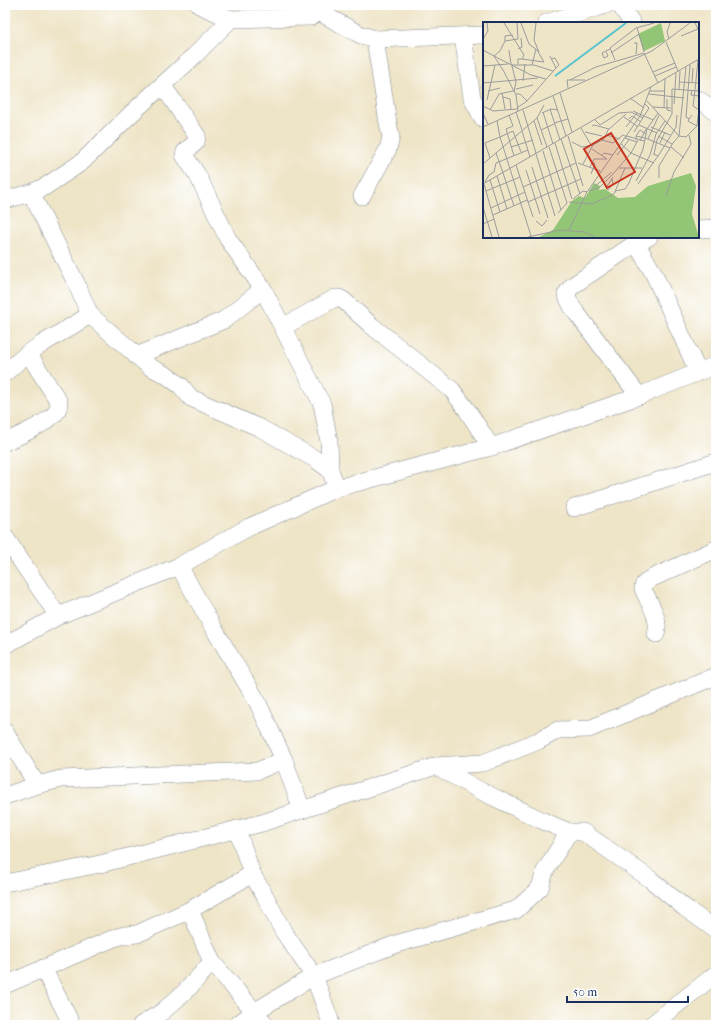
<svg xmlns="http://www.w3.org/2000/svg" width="721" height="1030" font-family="'IM FELL French Canon',serif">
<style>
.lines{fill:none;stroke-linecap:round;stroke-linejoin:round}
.minor-casing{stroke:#848a92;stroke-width:18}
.minor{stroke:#fff;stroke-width:17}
.inset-river{fill:none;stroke:#57c4cf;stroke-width:2}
.inset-road{fill:none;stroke:#9a9c9c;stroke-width:1}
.view{fill:#c8321e;fill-opacity:0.15;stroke:#c8321e;stroke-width:2}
.inset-edge{fill:none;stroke:#1b2f5e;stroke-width:2}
</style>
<rect width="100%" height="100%" fill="#fff"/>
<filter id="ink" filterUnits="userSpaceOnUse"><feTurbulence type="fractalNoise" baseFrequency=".025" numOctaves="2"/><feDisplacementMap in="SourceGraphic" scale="8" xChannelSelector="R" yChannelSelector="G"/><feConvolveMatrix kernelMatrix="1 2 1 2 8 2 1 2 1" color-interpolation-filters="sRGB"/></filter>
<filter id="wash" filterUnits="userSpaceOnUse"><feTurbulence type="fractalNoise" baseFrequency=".012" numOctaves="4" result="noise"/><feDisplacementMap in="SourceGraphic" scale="16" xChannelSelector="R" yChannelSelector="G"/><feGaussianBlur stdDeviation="0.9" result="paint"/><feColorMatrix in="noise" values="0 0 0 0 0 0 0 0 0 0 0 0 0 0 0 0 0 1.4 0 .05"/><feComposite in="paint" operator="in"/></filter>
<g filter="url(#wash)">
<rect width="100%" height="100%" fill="#eee4c6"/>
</g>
<g filter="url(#ink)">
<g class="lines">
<!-- minor casing -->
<g class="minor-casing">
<g id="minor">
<path d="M199 5 231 19"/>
<path d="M620 5 632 23"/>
<path d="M546 23 606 5"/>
<path d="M463 36 472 98 482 117 484 119"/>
<path d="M163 86 197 136 196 142 185 152 184 155 198 176 228 239 263 289 322 404 329 441 330 470 337 488"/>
<path d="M698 99 716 112"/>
<path d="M31 193 76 283 90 315"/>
<path d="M362 196 388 149 391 137 388 123 375 39"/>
<path d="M5 200 31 193 46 186 82 162 133 112 194 56 231 19 311 17 319 12 361 35 375 39 484 35"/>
<path d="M698 229 716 228"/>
<path d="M636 243 654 274 698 372"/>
<path d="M283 327 335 298H339L343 300 372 326 452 390 467 410 491 447"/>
<path d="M136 356 224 320 263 289"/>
<path d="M5 373 28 353 42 344 90 315 150 367 166 375 181 386 191 398 260 428 315 459 330 470"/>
<path d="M639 396 572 307 566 294 572 286 636 243 649 237"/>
<path d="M5 442C17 437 50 422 57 411 58 409 59 405 59 402L28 353"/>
<path d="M574 508 716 462"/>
<path d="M5 537 58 616"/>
<path d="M179 566 214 629 257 701 284 760 302 810"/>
<path d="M656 634C661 619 649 603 643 589L644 584 650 579 716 549"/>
<path d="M5 645 58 616 179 566 249 527 337 488 491 447 639 396 716 365"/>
<path d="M5 732 37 785"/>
<path d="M436 766 479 790 541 820 569 832H583L650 879 685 908 716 930"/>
<path d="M5 796 37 785 61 779 257 771 284 760"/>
<path d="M237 829 252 874 265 896 283 931 314 976 330 1020V1025"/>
<path d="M5 883 100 864 262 823 436 766 483 763 538 741 558 730 589 729 716 676"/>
<path d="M212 962 266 1025"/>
<path d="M43 968 72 1025"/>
<path d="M5 985 114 938 125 935 137 934 190 910 252 874"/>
<path d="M141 1025 162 1012 185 992 212 962 190 910"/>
<path d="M237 1025 254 1012 314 976 396 944 516 910 540 888 545 871 569 832"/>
<path d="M651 1025 716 974"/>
</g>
</g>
<!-- minor -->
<use href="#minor" class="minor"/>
</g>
</g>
<!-- overview -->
<g transform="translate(483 22)">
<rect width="216" height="216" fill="#eee4c6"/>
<path d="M178 1 182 19 161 29 155 12ZM208 151 213 164 209 192 216 215H56L70 208 89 179 96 174 102 176 111 161 117 164 116 168 122 167 135 176 152 175 165 164Z" fill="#93c576"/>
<path class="inset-river" d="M72 54 143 1"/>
<path class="inset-road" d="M21 1 41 33 39 37H35V42M34 1 35 17 22 19 17 29 11 34 48 53 63 57M38 1 46 22 54 28 61 40M53 1 51 18 56 30M156 12 161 30M198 14 215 7 212 1M0 17 5 9 4 1M186 17 184 10 187 1M22 19V14L30 13M183 20 195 49M151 21H154L153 32M35 27 39 25 38 16M0 28 11 34 20 48 33 73 35 89M26 28 28 42M123 30 125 34 121 36 119 31 127 27M128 31 156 12 154 6M39 37 61 40M68 37 72 36 76 43 73 46M132 38 127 26 153 6 171 1M28 43H51L70 49M49 43 53 27M207 43 203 95 206 97 209 93M0 44 25 42M29 44 33 60 31 70M170 50 192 41M172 54 193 45M87 58 113 45 161 31 175 61M40 59 42 42M196 60 216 61 215 68M209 60 210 46M0 61 55 56M85 66 84 58H102M33 67 50 63M196 67 197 49M209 68 208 73 216 74M212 68 215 38M212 68 210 84 216 88M5 69 17 66M167 69H182M19 71 22 87M77 71 89 110M33 72H37L44 79M166 72 201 76M70 74 83 114M20 75 27 77 28 87M147 76 161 86M184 77V88L188 89M4 78 12 43M164 79 196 114 203 45M191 82 193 51M0 84 10 89 34 87M170 85 188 86M181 85 182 57M34 86 44 79 73 46 67 34M67 87 77 118M7 88 16 72 30 69M40 88 53 131M150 89 170 98M33 90 39 108M60 90 70 122M0 91 5 102M59 91 68 87 75 88M26 93 30 104 23 107 31 134M141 95 155 105M54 96 64 125M146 97 149 94 158 100M206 97 205 99 214 104M112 98 117 103 136 91 148 90 160 96M51 99 59 123M71 101 85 97M156 103 174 111M109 104 111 103 126 107M0 105 169 29 207 1M143 105 154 91M168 105 187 113M98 106 108 123M58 108 71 102M39 109 47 135M102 110 119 114M151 110 166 86 162 82M124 113 137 117M85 114 100 164M144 114 161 119M153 114 157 108 163 112M175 114 189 122M142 116 154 120M78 117 97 172M165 117 176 93M119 118 130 121 140 113 144 115M153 118V114L162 116 187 126M157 119 163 107M89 120 99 125 110 123M72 121 89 177M177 121 182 110M138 122 148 131M28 125 50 118M66 125 84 181M188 125 201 136M109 127 124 137M60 129 78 188M38 130 30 109 17 115 48 214M13 131 20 151M148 131 171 141M53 132 72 194M170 132 175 134 182 123 193 105 194 93M171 132 174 118 189 92V67L216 69M119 133 121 131 130 133M134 133 146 118M7 136 2 121 17 115 14 99M95 141 117 149M0 142 54 96 61 83M100 142 110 123 121 117 125 108 143 92M33 143 50 195M49 145 65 196M107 145 111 137H124M136 146H159M43 148 57 192M20 151 31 184M108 152 112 142 110 140M14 154 24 187M176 156V144L190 121 196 114 203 115 214 104 216 86M129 157 130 162 125 168 123 166 130 155M7 158 17 190M153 159 167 133 173 112 182 99M2 160 6 153 11 150 13 141 45 128M0 162 216 37M1 162 16 215M155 162 175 134M40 165 93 141M111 165 129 150M3 169 37 155M106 169 117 165 130 152 148 131 155 118M132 169 142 167 146 161 160 127 164 107 175 91M183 173 191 150 208 122 206 113M90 177 100 169 104 170M45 180 98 157M86 180 109 182 131 172 142 146M0 185 9 215M8 186 42 170M75 191 84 181M10 193 44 178M53 199 59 204 64 198M0 202 11 197M86 208 104 170 157 94 168 65M45 215 77 208 102 210 111 215"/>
<path class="view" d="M128 111 152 150 124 166 101 127Z"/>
<rect width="216" height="216" class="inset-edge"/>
</g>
<!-- margin -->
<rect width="721" height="1030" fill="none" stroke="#fff" stroke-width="20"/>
<!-- scale -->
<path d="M567 996v6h121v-6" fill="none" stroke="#1b2f5e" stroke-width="2"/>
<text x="573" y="996" font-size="12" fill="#1b2f5e" stroke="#ffffff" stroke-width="3" paint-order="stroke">50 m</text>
</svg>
